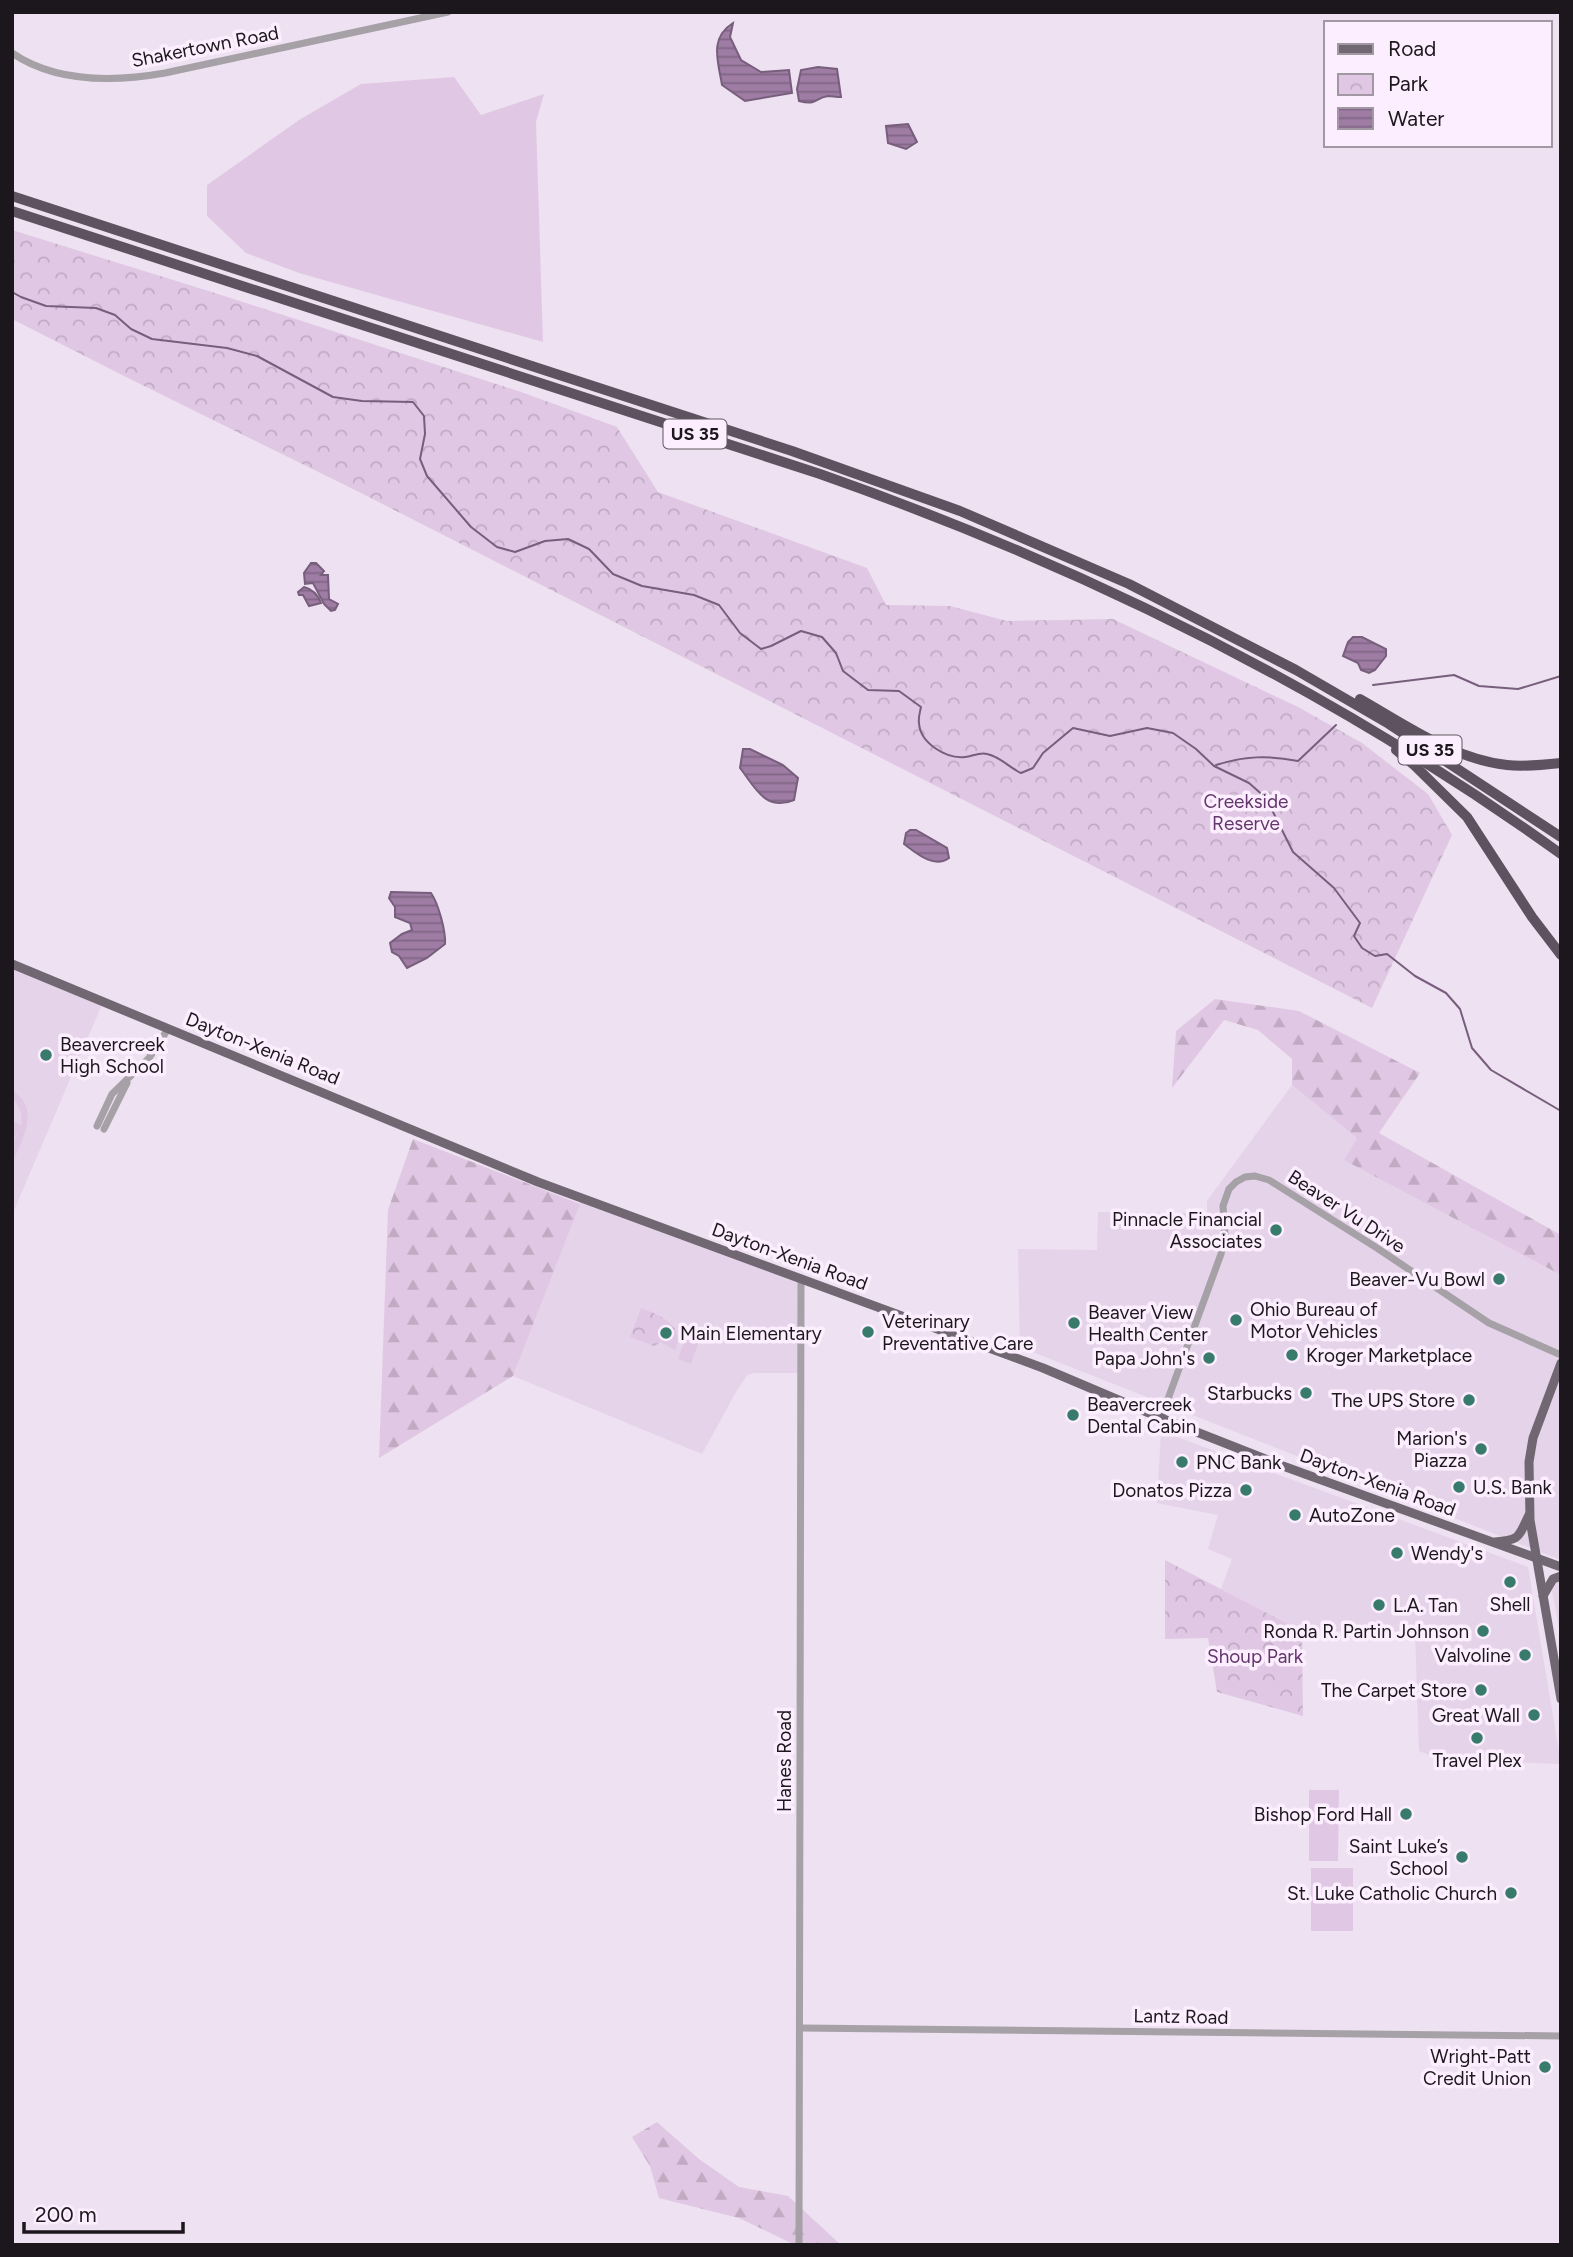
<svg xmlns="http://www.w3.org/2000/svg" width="1573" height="2257" font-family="Figtree,sans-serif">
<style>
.built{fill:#e5d3e9}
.green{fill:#e0c8e4}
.forest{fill:url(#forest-firs)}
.park{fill:url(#park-crowns)}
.water{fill:url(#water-rules);stroke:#775e7c;stroke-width:2}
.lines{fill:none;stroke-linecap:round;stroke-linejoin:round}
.stream{stroke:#775e7c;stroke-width:2}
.minor{stroke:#a6a0a7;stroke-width:7}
.major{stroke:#716772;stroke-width:9}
.highway{stroke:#5e5260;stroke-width:10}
.poi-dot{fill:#387a6b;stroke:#fceefe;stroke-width:2.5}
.labels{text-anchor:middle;stroke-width:7;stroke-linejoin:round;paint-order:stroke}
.shield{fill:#fceefe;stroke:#5f5860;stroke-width:2}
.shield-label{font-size:18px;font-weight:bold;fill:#1c171d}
.street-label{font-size:19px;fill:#1c171d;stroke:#fceefe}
.park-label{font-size:19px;fill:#63376b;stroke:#fceefe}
.poi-label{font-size:19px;fill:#1c171d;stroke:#fceefe;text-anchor:end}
</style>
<defs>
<pattern id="forest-firs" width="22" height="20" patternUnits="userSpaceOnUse" patternTransform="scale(1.75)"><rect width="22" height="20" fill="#e0c8e4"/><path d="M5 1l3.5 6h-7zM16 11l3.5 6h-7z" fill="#c0abc3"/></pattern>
<pattern id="park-crowns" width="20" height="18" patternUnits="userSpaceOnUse" patternTransform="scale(1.75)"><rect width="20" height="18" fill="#e0c8e4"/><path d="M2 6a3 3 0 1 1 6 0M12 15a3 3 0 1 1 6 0" fill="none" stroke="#c0abc3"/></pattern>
<pattern id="water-rules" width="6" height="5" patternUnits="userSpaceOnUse" patternTransform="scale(1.75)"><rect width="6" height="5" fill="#9e7ca4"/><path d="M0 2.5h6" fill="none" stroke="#806585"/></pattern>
</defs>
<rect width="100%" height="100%" fill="#eee1f1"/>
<!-- built -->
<g class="built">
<path d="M12 964 103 1002 12 1215Z"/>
<path d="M1292 1085 1358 1138 1345 1160 1561 1275V1560L1020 1347 1018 1249 1097 1250 1098 1212 1207 1213V1201Z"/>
<path d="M582 1197 801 1278V1373H755L747 1375 736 1392 702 1454 513 1376Z"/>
<path d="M1161 1431 1528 1567 1561 1764 1440 1759 1419 1751 1415 1632 1302 1631 1221 1589 1232 1559 1208 1549 1218 1515 1157 1503Z"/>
<path d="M1557 1581 1561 1582V1639L1552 1590Z"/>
</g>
<!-- green -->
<g class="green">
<path d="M454 77 481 115 544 94 536 122 543 342 299 273 246 253 207 216V185L299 120 361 84Z"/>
<path d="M12 1090C41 1109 23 1139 12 1163V1146L20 1127 12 1143V1121L21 1125C23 1114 20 1106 12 1098Z"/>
<path d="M687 1334 700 1338 691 1364 678 1359Z"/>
<path d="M1309 1790H1339L1338 1861H1309Z"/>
<rect x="1311" y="1868" width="42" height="63"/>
</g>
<!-- forest -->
<g class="forest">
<path d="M1215 999 1299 1011 1420 1073 1379 1133 1561 1235V1275L1344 1160 1357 1138 1292 1085V1059L1258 1030 1224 1020 1172 1088 1176 1031Z"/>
<path d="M413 1139 580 1204 513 1376 379 1458 388 1210Z"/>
<path d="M657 2122 699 2159 739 2187 788 2196 841 2245H795L739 2218 659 2198 650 2166 632 2137Z"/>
</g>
<!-- park -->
<g class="park">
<path d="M12 230 215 293 524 393 617 427 658 492 867 568 886 605 950 606 1007 621 1113 619 1298 707 1362 743 1428 794 1452 835 1372 1008 357 491 124 376 12 319Z"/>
<path d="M641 1308C659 1315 687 1325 675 1350L661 1342 654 1346 630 1337Z"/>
<path d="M1165 1560 1302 1631 1303 1716 1217 1692 1208 1638 1165 1639Z"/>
</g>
<!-- water -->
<g class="water">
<path d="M733 23 730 37 741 60 761 72 789 70 792 93 745 101 722 85C718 61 709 38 733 23Z"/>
<path d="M818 67 837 69 841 97C836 97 832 96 828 96 814 98 818 106 799 101L797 89 801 70Z"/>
<path d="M908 124 917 142 906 149 888 143 886 126Z"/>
<path d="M311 563H316L324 571 321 575H328L329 599 338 604 335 610 331 611 324 604 313 583 305 584 304 573Z"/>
<path d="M304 587C312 589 318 595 321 603L309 606 303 595H299L298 592Z"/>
<path d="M1353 637H1362L1386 649V656L1375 670 1369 673 1361 670 1358 663 1343 656 1348 642Z"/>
<path d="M743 749H750L783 765 798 778 794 800C765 812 755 787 740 768Z"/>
<path d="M910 830H916L947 848 949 858C934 869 916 853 904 844L906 833Z"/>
<path d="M391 892 431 893C438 903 446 931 445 944L427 958 407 968 399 956 392 952 390 943 402 934 412 930 410 923 395 917V907L389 898Z"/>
</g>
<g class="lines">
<!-- stream -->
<g class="stream">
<path d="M12 292 21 297 46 306 96 308 115 315 131 329 152 339 227 348 257 356 333 397 362 401 413 402 424 416 425 434 420 459 427 476 471 527 497 547 515 552 545 541 568 539 589 549 613 574 642 586 694 595 719 605 740 633 761 649 771 646 801 631 822 637 836 653 843 671 868 690 899 691 921 707C920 712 918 718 919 723 920 743 946 759 965 757 973 756 980 752 987 754 1001 757 1008 767 1021 773L1033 768 1043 753 1073 728 1110 736 1147 728 1173 733 1196 749 1214 766 1249 783 1266 798 1293 852 1334 888 1360 923 1354 936 1362 948 1375 956 1387 954 1415 976 1446 993 1460 1009 1472 1048 1491 1070 1561 1111"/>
<path d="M1373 685 1454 675 1479 686 1518 689 1561 676"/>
<path d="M1216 765C1245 756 1267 755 1298 761L1336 725"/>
</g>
<!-- minor -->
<g class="minor">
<path d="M12 53C56 83 114 82 165 73L448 12"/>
<path d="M97 1126 112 1094 149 1058 168 1029"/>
<path d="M104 1129 127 1083"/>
<path d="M1161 1418 1221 1254 1225 1236 1223 1206 1229 1189 1236 1182 1245 1177 1255 1176 1269 1180 1377 1248 1489 1323 1561 1355"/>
<path d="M800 2028 1561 2036"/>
<path d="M799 2245 801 1278"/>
</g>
<!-- major -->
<g class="major">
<path d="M12 964 538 1182 1043 1368 1161 1418 1283 1466 1561 1567"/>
<path d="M1561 1363 1533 1438 1529 1462 1530 1520 1561 1699"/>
<path d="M1495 1542C1521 1540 1518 1537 1529 1515"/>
<path d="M1543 1596 1553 1579 1561 1576"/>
</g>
<!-- highway -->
<g class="highway">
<path d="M12 196 792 451 960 511 1129 584 1296 670 1389 724 1561 837"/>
<path d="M12 211 820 474C1085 567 1332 689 1561 854"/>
<path d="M1360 699C1406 725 1453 759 1507 765 1525 767 1543 765 1561 763"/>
<path d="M1396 750 1414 765 1467 817 1532 917 1561 955"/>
</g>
</g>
<!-- markers -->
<g class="poi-dot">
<circle cx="46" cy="1055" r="7"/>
<circle cx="1276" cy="1230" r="7"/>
<circle cx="1499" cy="1279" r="7"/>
<circle cx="1236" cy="1320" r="7"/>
<circle cx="1074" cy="1323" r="7"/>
<circle cx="868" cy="1332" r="7"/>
<circle cx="666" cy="1333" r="7"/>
<circle cx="1292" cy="1355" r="7"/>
<circle cx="1209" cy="1358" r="7"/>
<circle cx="1306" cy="1393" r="7"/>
<circle cx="1469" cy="1400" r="7"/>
<circle cx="1073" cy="1415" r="7"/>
<circle cx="1481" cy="1449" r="7"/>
<circle cx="1182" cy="1462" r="7"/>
<circle cx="1459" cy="1487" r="7"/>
<circle cx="1246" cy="1490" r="7"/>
<circle cx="1295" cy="1515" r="7"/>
<circle cx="1397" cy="1553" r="7"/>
<circle cx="1510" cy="1582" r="7"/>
<circle cx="1379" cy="1605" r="7"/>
<circle cx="1483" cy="1631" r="7"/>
<circle cx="1525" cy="1655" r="7"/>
<circle cx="1481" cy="1690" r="7"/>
<circle cx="1534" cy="1715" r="7"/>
<circle cx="1477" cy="1738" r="7"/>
<circle cx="1406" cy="1814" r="7"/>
<circle cx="1462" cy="1857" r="7"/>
<circle cx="1511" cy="1893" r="7"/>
<circle cx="1545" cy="2067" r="7"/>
</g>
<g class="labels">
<!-- shield labels -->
<g class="shield">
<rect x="663.5" y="419.5" width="63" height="29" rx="5"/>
<rect x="1398.5" y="735.5" width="63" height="29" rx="5"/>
</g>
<g class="shield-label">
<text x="695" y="440">US 35</text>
<text x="1430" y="756">US 35</text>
</g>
<!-- street labels -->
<g class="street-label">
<text transform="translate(205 46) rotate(-11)" y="7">Shakertown Road</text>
<text transform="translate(263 1048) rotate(22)" y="7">Dayton-Xenia Road</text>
<text transform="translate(1347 1211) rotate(33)" y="7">Beaver Vu Drive</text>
<text transform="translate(790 1256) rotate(20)" y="7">Dayton-Xenia Road</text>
<text transform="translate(1378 1482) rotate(20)" y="7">Dayton-Xenia Road</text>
<text transform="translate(784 1761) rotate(-90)" y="7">Hanes Road</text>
<text transform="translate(1181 2016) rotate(1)" y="7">Lantz Road</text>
</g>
<!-- park labels -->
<g class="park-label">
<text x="1246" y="808">Creekside<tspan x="1246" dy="22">Reserve</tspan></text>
<text x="1255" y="1663">Shoup Park</text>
</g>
<!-- poi labels -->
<g class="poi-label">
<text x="60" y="1051" text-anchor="start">Beavercreek<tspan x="60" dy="22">High School</tspan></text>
<text x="1262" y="1226">Pinnacle Financial<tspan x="1262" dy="22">Associates</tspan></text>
<text x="1485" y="1286">Beaver-Vu Bowl</text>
<text x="1250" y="1316" text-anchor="start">Ohio Bureau of<tspan x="1250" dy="22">Motor Vehicles</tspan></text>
<text x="1088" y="1319" text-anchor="start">Beaver View<tspan x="1088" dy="22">Health Center</tspan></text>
<text x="882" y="1328" text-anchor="start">Veterinary<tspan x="882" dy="22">Preventative Care</tspan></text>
<text x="680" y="1340" text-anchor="start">Main Elementary</text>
<text x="1306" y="1362" text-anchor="start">Kroger Marketplace</text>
<text x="1195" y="1365">Papa John's</text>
<text x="1292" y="1400">Starbucks</text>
<text x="1455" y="1407">The UPS Store</text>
<text x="1087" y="1411" text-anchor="start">Beavercreek<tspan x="1087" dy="22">Dental Cabin</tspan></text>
<text x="1467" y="1445">Marion's<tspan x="1467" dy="22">Piazza</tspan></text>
<text x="1196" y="1469" text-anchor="start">PNC Bank</text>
<text x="1473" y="1494" text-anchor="start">U.S. Bank</text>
<text x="1232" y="1497">Donatos Pizza</text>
<text x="1309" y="1522" text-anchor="start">AutoZone</text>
<text x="1411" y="1560" text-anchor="start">Wendy's</text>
<text x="1510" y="1611" text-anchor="middle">Shell</text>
<text x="1393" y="1612" text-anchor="start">L.A. Tan</text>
<text x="1469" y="1638">Ronda R. Partin Johnson</text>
<text x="1511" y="1662">Valvoline</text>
<text x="1467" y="1697">The Carpet Store</text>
<text x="1520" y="1722">Great Wall</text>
<text x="1477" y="1767" text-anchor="middle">Travel Plex</text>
<text x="1392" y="1821">Bishop Ford Hall</text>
<text x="1448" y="1853">Saint Luke’s<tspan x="1448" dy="22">School</tspan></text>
<text x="1497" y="1900">St. Luke Catholic Church</text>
<text x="1531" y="2063">Wright-Patt<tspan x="1531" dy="22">Credit Union</tspan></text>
</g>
</g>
<!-- border -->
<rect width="1573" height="2257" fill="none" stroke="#1c171d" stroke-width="28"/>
<!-- legend -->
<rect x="1324" y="21" width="228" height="126" fill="#fceefe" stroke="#a298a4" stroke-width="2"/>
<rect x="1338" y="44" width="35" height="10" fill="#716772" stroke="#a298a4" stroke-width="2"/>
<text x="1388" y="56" font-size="21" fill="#1c171d">Road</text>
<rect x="1338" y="74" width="35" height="21" fill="url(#park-crowns)" stroke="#a298a4" stroke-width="2"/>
<text x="1388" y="91" font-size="21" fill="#1c171d">Park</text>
<rect x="1338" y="108" width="35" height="21" fill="url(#water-rules)" stroke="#a298a4" stroke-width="2"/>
<text x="1388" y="126" font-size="21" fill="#1c171d">Water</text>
<!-- scale -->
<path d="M24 2222v10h159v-10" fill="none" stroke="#1c171d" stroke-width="3.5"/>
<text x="35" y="2222" font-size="21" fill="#1c171d" stroke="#fceefe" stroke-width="5" paint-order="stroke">200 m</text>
</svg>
